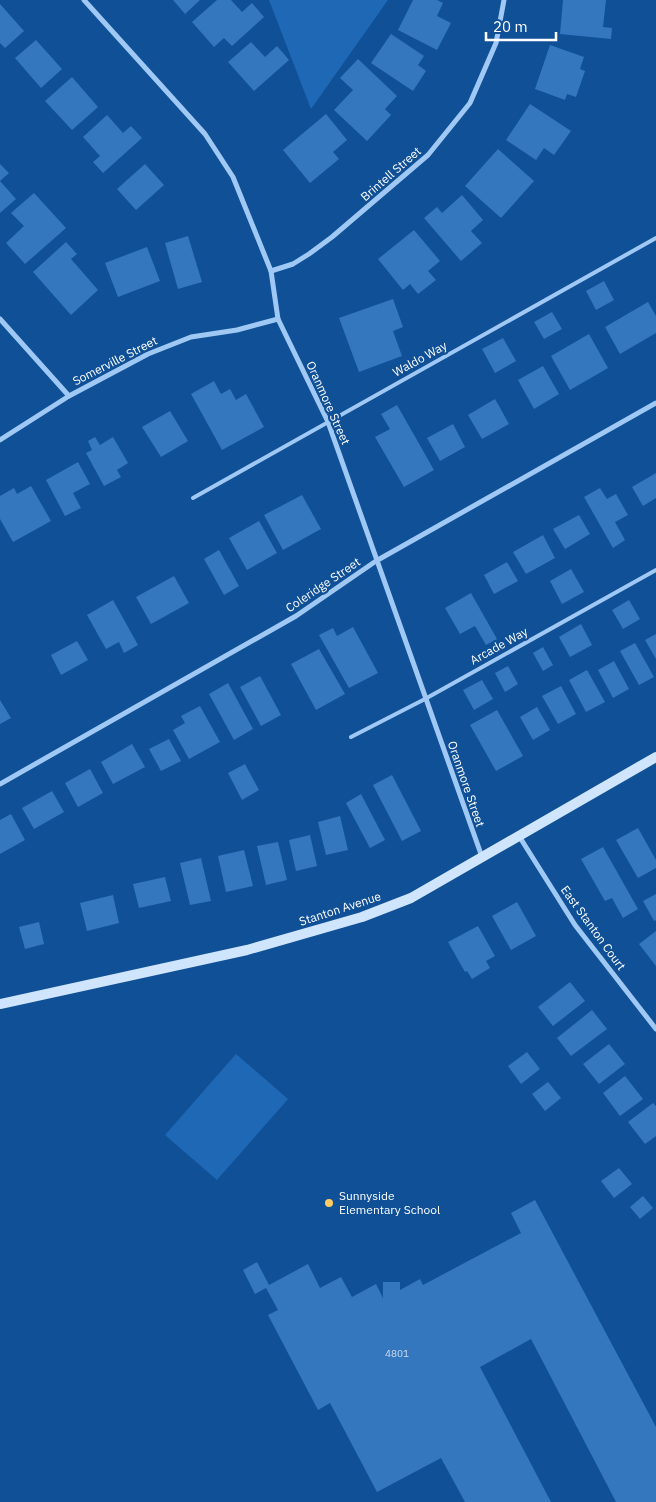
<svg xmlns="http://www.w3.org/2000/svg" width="656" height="1502" font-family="'IBM Plex Sans',sans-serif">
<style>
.green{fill:#1e68b5}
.building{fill:#3477be}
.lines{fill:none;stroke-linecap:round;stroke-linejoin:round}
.lane{stroke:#9fc9f4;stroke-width:4}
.street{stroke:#9fc9f4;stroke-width:5}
.secondary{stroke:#cfe5fd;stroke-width:10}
.poi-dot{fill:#ffcc63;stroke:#105097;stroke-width:2}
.labels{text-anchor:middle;stroke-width:4.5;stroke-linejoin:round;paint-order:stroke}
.number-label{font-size:10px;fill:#ccddef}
.street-label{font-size:12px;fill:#fff;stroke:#105097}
.poi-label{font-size:12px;fill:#fff;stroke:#105097;text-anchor:start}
</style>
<rect width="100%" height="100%" fill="#105097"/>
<!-- green -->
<g class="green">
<path d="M269 0H388L311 109Z"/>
<path d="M236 1054 288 1099 217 1180 165 1135Z"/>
</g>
<!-- building -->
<g class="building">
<path d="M173 0H200L185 14Z"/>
<path d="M217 0H231L242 12 252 3 264 17 232 46 224 38 214 47 192 22Z"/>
<path d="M413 0H437L443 3 437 16 451 23 437 50 398 30Z"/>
<path d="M563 0H606L603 27 612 28 611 39 560 34Z"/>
<path d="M0 4 24 31 5 48 0 43Z"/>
<path d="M391 34 424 56 418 65 426 71 413 91 371 63Z"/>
<path d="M36 40 62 69 41 88 15 58Z"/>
<path d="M251 42 265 57 277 46 289 60 254 91 228 62Z"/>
<path d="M550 45 584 57 580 69 585 71 576 97 567 94 565 100 535 89Z"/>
<path d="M358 59 397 96 385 109 391 115 367 141 334 110 353 90 340 78Z"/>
<path d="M72 77 98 107 72 130 45 101Z"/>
<path d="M530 104 571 131 554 155 544 148 536 160 506 140Z"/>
<path d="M326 114 347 140 333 152 339 159 310 183 283 150Z"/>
<path d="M107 115 123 133 131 126 142 138 103 173 93 162 100 156 83 137Z"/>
<path d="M498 149 534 181 501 218 465 186Z"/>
<path d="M0 164 9 173 0 181 16 199 0 213Z"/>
<path d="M145 164 164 185 136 210 117 189Z"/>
<path d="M34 193 66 228 25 264 6 243 24 226 11 213Z"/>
<path d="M462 195 483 220 471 231 482 243 461 261 424 218 437 207 442 213Z"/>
<path d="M414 230 440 261 428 271 436 280 418 294 410 284 403 290 378 259Z"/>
<path d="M188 236 202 282 178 289 165 243Z"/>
<path d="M66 242 77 254 71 259 98 290 71 315 33 272Z"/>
<path d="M147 247 160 281 118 297 105 263Z"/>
<path d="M604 281 614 300 596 310 586 291Z"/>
<path d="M393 299 403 327 393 331 402 356 359 372 339 318Z"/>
<path d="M648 302 656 316V333L620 354 605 327Z"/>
<path d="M552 312 562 329 544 339 534 322Z"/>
<path d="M589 334 608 368 570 390 551 356Z"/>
<path d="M503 338 516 361 495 373 482 349Z"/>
<path d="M543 366 559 394 534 409 518 380Z"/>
<path d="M214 381 221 394 230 389 236 400 246 394 264 427 222 450 191 394Z"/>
<path d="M495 399 509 424 482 439 468 415Z"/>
<path d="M397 405 434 470 404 487 375 437 390 429 381 414Z"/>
<path d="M170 411 188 441 161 457 142 427Z"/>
<path d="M453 424 465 447 440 461 427 438Z"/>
<path d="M95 437 100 445 113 437 128 463 117 470 121 477 104 486 86 453 92 450 88 441Z"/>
<path d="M78 462 90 484 73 493 81 508 65 516 46 480Z"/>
<path d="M656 473V498L643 506 632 487Z"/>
<path d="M31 486 51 521 13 542 0 519V496L14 488 17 494Z"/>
<path d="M600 488 607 499 616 494 628 515 615 522 625 540 613 548 584 497Z"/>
<path d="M302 495 321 529 283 550 264 515Z"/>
<path d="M579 515 590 534 565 549 553 529Z"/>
<path d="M259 521 277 553 247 570 229 538Z"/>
<path d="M543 535 555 558 526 574 513 552Z"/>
<path d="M219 550 239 586 224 595 204 559Z"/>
<path d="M507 562 518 581 494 594 484 575Z"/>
<path d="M571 569 584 592 562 604 550 581Z"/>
<path d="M174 576 189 603 151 624 136 597Z"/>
<path d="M471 593 497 639 486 645 475 626 460 634 445 608Z"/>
<path d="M113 600 138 645 124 653 119 642 106 649 87 615Z"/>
<path d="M629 600 640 619 623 629 612 610Z"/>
<path d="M581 624 592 645 570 657 559 637Z"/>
<path d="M353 627 378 673 349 688 319 635 333 628 337 636Z"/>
<path d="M656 634V659L645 640Z"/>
<path d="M77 641 88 660 61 675 51 655Z"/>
<path d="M635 643 654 677 639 685 620 651Z"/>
<path d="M543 647 553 665 543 671 533 653Z"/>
<path d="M319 649 345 694 316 710 291 664Z"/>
<path d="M614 661 629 689 613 698 598 670Z"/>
<path d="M508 666 518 684 505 692 495 673Z"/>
<path d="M587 670 605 702 586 712 569 680Z"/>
<path d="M260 676 281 715 261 726 240 687Z"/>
<path d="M482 680 493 699 474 710 463 690Z"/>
<path d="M228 683 253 729 234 740 209 694Z"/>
<path d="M561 686 576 714 558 724 542 696Z"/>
<path d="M0 700 11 718 0 724Z"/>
<path d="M200 706 220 742 189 759 173 730 185 723 181 716Z"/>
<path d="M537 707 550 730 533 740 520 717Z"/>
<path d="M497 710 523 756 496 771 470 725Z"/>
<path d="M169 739 181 761 161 771 149 749Z"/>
<path d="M132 744 145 767 113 784 101 762Z"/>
<path d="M245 764 259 790 242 800 228 773Z"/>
<path d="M90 769 103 793 78 807 65 783Z"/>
<path d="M392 775 421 831 402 841 373 785Z"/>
<path d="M52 791 64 812 34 829 22 808Z"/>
<path d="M361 794 385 840 370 848 346 803Z"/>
<path d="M11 814 25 840 0 854V820Z"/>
<path d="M340 816 348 850 326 855 318 822Z"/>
<path d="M638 828 656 860V868L638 878 616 840Z"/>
<path d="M310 835 317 866 296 871 289 840Z"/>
<path d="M278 842 287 880 266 885 257 846Z"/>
<path d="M603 847 638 909 623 918 612 898 605 901 581 859Z"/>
<path d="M244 850 253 886 226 892 218 856Z"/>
<path d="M201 858 211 901 190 905 180 863Z"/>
<path d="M165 877 171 901 139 908 133 884Z"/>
<path d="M656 894V920L654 921 643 901Z"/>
<path d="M113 895 119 923 87 931 80 903Z"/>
<path d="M517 902 536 936 511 950 492 916Z"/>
<path d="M39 922 44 944 25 949 19 927Z"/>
<path d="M478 926 495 956 486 961 490 968 472 979 467 971 465 972 448 942Z"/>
<path d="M656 931V966L639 944Z"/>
<path d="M570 982 585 1001 553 1026 538 1007Z"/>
<path d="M592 1010 607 1029 571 1056 557 1038Z"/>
<path d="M609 1044 625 1064 599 1084 583 1064Z"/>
<path d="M527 1052 540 1069 521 1084 508 1066Z"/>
<path d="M625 1076 643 1099 620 1116 603 1093Z"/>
<path d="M548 1082 561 1098 545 1111 532 1094Z"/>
<path d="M653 1103 656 1106V1136L645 1144 628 1122Z"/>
<path d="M619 1168 632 1184 614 1198 601 1181Z"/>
<path d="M643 1196 653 1208 640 1219 630 1207Z"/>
<path d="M535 1200 656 1427V1502H616L531 1339 480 1367 551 1502H465L441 1458 377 1492 330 1403 318 1410 268 1315 278 1310 266 1288 255 1294 243 1270 257 1262 269 1285 308 1264 320 1288 341 1277 352 1297 376 1284 383 1298V1282H400V1290L420 1279 423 1285 521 1233 511 1213Z"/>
</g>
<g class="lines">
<!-- lane -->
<g class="lane">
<path d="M193 498 656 238"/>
<path d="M351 737 425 699 656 570"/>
</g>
<!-- street -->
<g class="street">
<path d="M84 0 205 134 233 177 271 271 278 319 328 422 482 857"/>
<path d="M271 271 293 264 309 254 332 237 428 155 470 103 496 43 504 0"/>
<path d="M0 319 69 396"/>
<path d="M0 440 69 396 148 354 191 337 237 330 278 319"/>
<path d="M0 784 296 616 376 561 656 403"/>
<path d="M519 836 575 925 656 1029"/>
</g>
<!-- secondary -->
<path class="secondary" d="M0 1004 247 950 362 917 411 898 656 757"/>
</g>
<!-- markers -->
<circle class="poi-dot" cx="329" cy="1203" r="5"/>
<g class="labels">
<!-- number labels -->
<g class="number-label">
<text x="397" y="1357">4801</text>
</g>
<!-- street labels -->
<g class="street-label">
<text transform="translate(391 174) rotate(-41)" y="4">Brintell Street</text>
<text transform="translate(420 359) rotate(-29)" y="4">Waldo Way</text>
<text transform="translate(115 361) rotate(-27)" y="4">Somerville Street</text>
<text transform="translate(328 403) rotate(66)" y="4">Oranmore Street</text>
<text transform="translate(323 585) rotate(-34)" y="4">Coleridge Street</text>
<text transform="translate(499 646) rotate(-29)" y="4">Arcade Way</text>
<text transform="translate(466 784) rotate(71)" y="4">Oranmore Street</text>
<text transform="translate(340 909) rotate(-18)" y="4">Stanton Avenue</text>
<text transform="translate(593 928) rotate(54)" y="4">East Stanton Court</text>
</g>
<!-- poi labels -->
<g class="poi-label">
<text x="339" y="1200">Sunnyside<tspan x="339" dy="14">Elementary School</tspan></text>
</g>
</g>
<!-- scale -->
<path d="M486 32v8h70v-8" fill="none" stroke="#ffffff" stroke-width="2.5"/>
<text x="493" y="32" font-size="15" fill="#ffffff" stroke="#105097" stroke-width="4" paint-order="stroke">20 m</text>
</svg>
